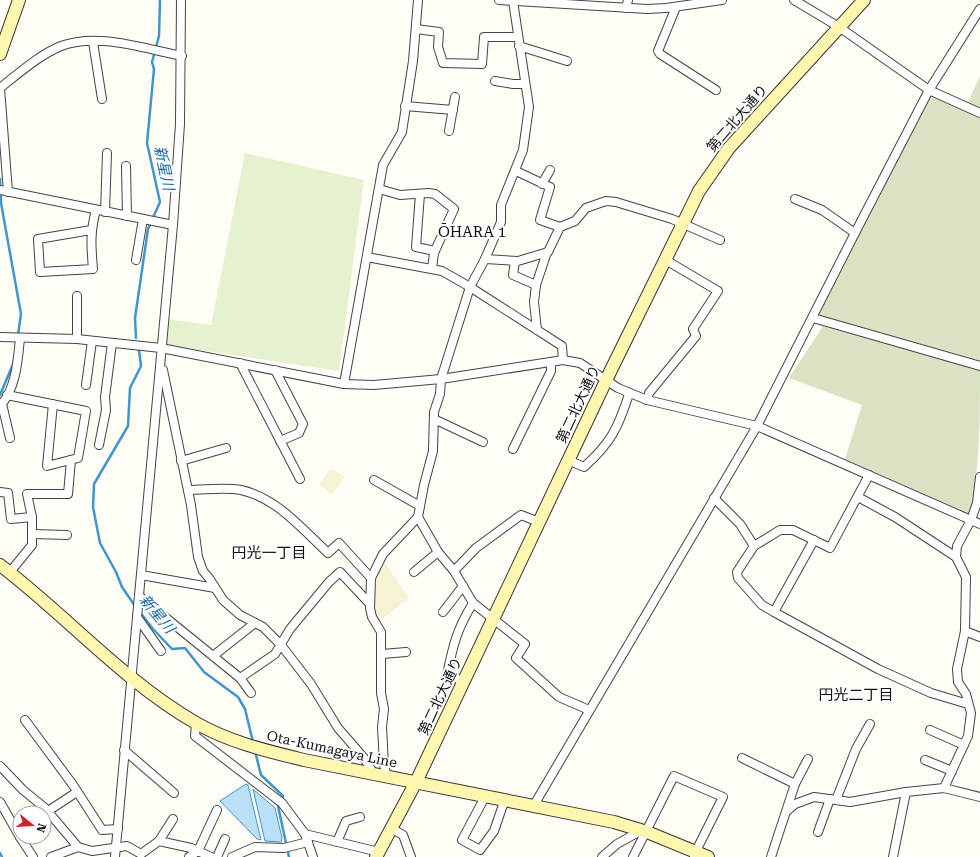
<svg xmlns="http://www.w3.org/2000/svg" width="980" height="857" font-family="'Roboto Serif','Noto Sans JP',serif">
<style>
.farmland{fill:#f6f3d4}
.cemetery{fill:#d9e3c4}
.pitch{fill:#e6f2cf}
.water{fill:#b9e0f7;stroke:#3f96cf}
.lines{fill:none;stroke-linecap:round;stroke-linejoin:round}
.stream{stroke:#3f96cf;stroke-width:2.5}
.street-casing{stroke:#444;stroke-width:10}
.secondary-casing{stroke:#333;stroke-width:14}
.street{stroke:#fff;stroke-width:8}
.secondary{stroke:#fff6b0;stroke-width:12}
.labels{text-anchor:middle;stroke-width:4;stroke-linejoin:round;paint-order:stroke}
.street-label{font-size:14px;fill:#111;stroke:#fff}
.water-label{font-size:15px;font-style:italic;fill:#1768a6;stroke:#fff}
.neighbourhood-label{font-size:15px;fill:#111;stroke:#fff}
</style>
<rect width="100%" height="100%" fill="#fffdf5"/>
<!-- farmland -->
<g class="farmland">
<path d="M330 469 345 476 332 495 319 484Z"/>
<path d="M383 560 409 598 379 622 372 610 376 575Z"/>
</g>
<!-- cemetery -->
<g class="cemetery">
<path d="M980 76V110L967 104Z"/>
<path d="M931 95 980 117V363L817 317Z"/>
<path d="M823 326 980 370C980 419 980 467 970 514L845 459 862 405 789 378Z"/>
</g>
<!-- pitch -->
<path class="pitch" d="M245 153 364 180 339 371 166 345 167 319 211 325Z"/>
<!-- water -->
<g class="water">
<path d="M246 784 248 785 261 840 257 839 220 801Z"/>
<path d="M253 789 275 808 282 838 281 842 265 841Z"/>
</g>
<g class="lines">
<!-- stream -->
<g class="stream">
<path d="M0 179 1 203 21 314 18 335"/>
<path d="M136 338 135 318 148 229 160 202 147 143 154 69 152 62 159 36 160 0"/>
<path d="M0 395 14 362"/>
<path d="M135 606 122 587 116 572 100 543 93 507 94 484 128 426 130 388 141 366 139 350"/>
<path d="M139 611 153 629 172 649 185 648 204 672 238 697 245 709 253 742"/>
<path d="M255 751 261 775 283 796 278 806 289 857"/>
<path d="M0 853 2 857"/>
</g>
<!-- street casing -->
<g class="street-casing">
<g id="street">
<path d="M499 0 647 9 666 8 722 0"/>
<path d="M794 0 839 27 929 90 980 113"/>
<path d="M513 1 529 107 523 150 501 205V222L485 259 470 287 441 379 440 394 434 412 433 451 424 485 418 517 438 552 454 571 473 603 525 644 516 658 559 697 589 710"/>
<path d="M676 7 658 51 660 54 716 90"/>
<path d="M626 8 628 0"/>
<path d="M416 29 439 32 438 47 443 63 482 64 484 37H517"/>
<path d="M93 42 102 99"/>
<path d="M519 46 567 61"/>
<path d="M495 81 513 84H525"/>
<path d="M0 88C18 74 39 55 61 46 98 32 145 49 182 56"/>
<path d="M0 88 8 192"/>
<path d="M405 106 453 110"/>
<path d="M449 131 455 97"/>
<path d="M126 166 127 216"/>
<path d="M516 171 550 187 540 220 560 227"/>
<path d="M542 184 550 170"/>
<path d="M379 189 400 195 428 193 435 194 454 209 434 253 432 269"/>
<path d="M0 190 173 225"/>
<path d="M420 194 416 247 435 251"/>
<path d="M795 199 822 210 855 233"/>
<path d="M105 212 107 153"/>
<path d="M91 230 38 239 40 272 93 269C91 246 90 232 96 210"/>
<path d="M367 257 442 271 470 287 562 346 563 360"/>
<path d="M485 259 518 261 548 252 560 227 575 221 586 208 606 201 616 202 672 219 720 240"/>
<path d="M136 260 143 219"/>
<path d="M515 261 513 275 536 285"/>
<path d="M813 318 980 366"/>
<path d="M537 330 534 302 536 285 547 252"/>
<path d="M0 337 77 339 161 348 344 384 374 385 441 379 563 360 580 363 618 388 647 400 757 426 980 524"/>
<path d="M77 339V296"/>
<path d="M240 363 300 479"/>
<path d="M163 370 191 505 198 557 203 571 209 578 223 600 240 615 263 627 281 645 311 684 338 728 364 758 374 774"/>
<path d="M275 370 303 424 299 433 280 441"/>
<path d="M344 384 383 165 402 132 413 61 418 0"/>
<path d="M86 385 92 341"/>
<path d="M7 395 86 411 78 458 47 466 53 404"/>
<path d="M647 400 649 393 696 336 693 329 718 291 664 259"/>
<path d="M2 404 10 438"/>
<path d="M0 406C16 389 18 360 20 338"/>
<path d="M434 419 483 442"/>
<path d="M99 445 106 410 105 397 112 343"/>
<path d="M513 449 551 371V362"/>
<path d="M568 460 584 467C611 443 618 428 629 394"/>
<path d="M181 461 226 448"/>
<path d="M374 480 420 506"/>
<path d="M188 490C205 490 225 487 241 490 277 498 302 529 328 553L339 543 371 578"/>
<path d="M0 492 8 493 11 519 32 517"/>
<path d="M858 497 895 517 956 557"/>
<path d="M714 498 740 524 754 546 737 572 738 578 762 605 774 612 878 669 931 693 968 704"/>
<path d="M33 534 67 535"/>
<path d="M754 546 780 530H793L830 548 869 475"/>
<path d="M454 571 476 548 521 515 539 522"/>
<path d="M10 572 32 545V517L27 494H68L71 460"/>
<path d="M414 572 438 552"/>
<path d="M141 575 215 588"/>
<path d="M139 596 240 678 251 693"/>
<path d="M443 612 463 586"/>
<path d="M774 612 814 540"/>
<path d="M137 617 161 651"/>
<path d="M965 631 980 637"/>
<path d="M382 654 406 652"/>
<path d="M213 656 255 623"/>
<path d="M240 678 275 654 290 629 329 582 340 572 369 603"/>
<path d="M463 681 447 675C453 645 457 629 473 603"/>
<path d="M25 720 73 785 102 830 118 829"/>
<path d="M196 723 195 736 282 803 305 834 313 857"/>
<path d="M930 730 964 745"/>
<path d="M124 750 174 793"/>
<path d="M742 758 795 784"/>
<path d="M925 760 952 771"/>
<path d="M0 766 23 790 45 808 78 847"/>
<path d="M387 777 384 765 382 727 384 709 381 693V632L372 617 370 608 371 578 383 554 418 517"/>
<path d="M944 788 968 736 971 713 966 694 958 682 957 669 965 631 966 577 956 557 957 546 971 520 977 503 980 477"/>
<path d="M486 795 462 840 480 850 494 831 505 799"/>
<path d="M836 800 856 749 870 724"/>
<path d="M0 802 20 837"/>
<path d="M534 805 757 426 855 233 929 90 980 9"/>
<path d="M48 811 77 792"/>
<path d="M787 811 795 804 814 797 850 802 906 792 944 788 980 797"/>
<path d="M391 828 403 835 411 857"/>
<path d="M818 832 830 799"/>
<path d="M305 834 379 852"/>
<path d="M20 837 33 857"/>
<path d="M159 841 173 819"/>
<path d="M337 842 346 821 360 817"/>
<path d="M51 857 78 847 92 851 127 846 141 854 159 841 191 848 211 857"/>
<path d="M115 857 173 225 180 124 181 0"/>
<path d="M189 857 198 851 217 810"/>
<path d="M217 857 225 839"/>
<path d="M232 857 255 847 284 848 308 842"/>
<path d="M602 857 617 844 642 830"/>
<path d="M633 857 674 776 723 797 694 855"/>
<path d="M771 857 795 784 808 759"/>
<path d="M893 857 906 792"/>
</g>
</g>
<!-- secondary casing -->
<g class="secondary-casing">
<g id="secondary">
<path d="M0 54 19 0"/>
<path d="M0 565C67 616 123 681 196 723 229 742 267 751 304 760L614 822 647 832 708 857"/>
<path d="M376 857 416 782 611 370 699 191 729 148 864 0"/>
</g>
</g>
<!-- street -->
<use href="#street" class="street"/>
<!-- secondary -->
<use href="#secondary" class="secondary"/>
</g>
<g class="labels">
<!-- street labels -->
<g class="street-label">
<text transform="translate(737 118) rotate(-49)" y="5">第二北大通り</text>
<text transform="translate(578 404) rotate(-65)" y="5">第二北大通り</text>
<text transform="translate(440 696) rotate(-65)" y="5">第二北大通り</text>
<text transform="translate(332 749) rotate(12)" y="5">Ota-Kumagaya Line</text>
</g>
<!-- water labels -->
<g class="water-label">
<text transform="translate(164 168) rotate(78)" y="5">新星川</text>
<text transform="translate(157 614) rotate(50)" y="5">新星川</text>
</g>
<!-- neighbourhood labels -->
<g class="neighbourhood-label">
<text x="472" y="237">ŌHARA 1</text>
<text x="269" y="558">円光一丁目</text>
<text x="856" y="700">円光二丁目</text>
</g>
</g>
<!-- north arrow -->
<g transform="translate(32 825) rotate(108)"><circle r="19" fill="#ffffff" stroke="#a0a0a0"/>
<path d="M0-3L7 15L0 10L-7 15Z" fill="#c4262e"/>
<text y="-6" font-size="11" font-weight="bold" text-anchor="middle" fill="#111111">N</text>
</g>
</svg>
